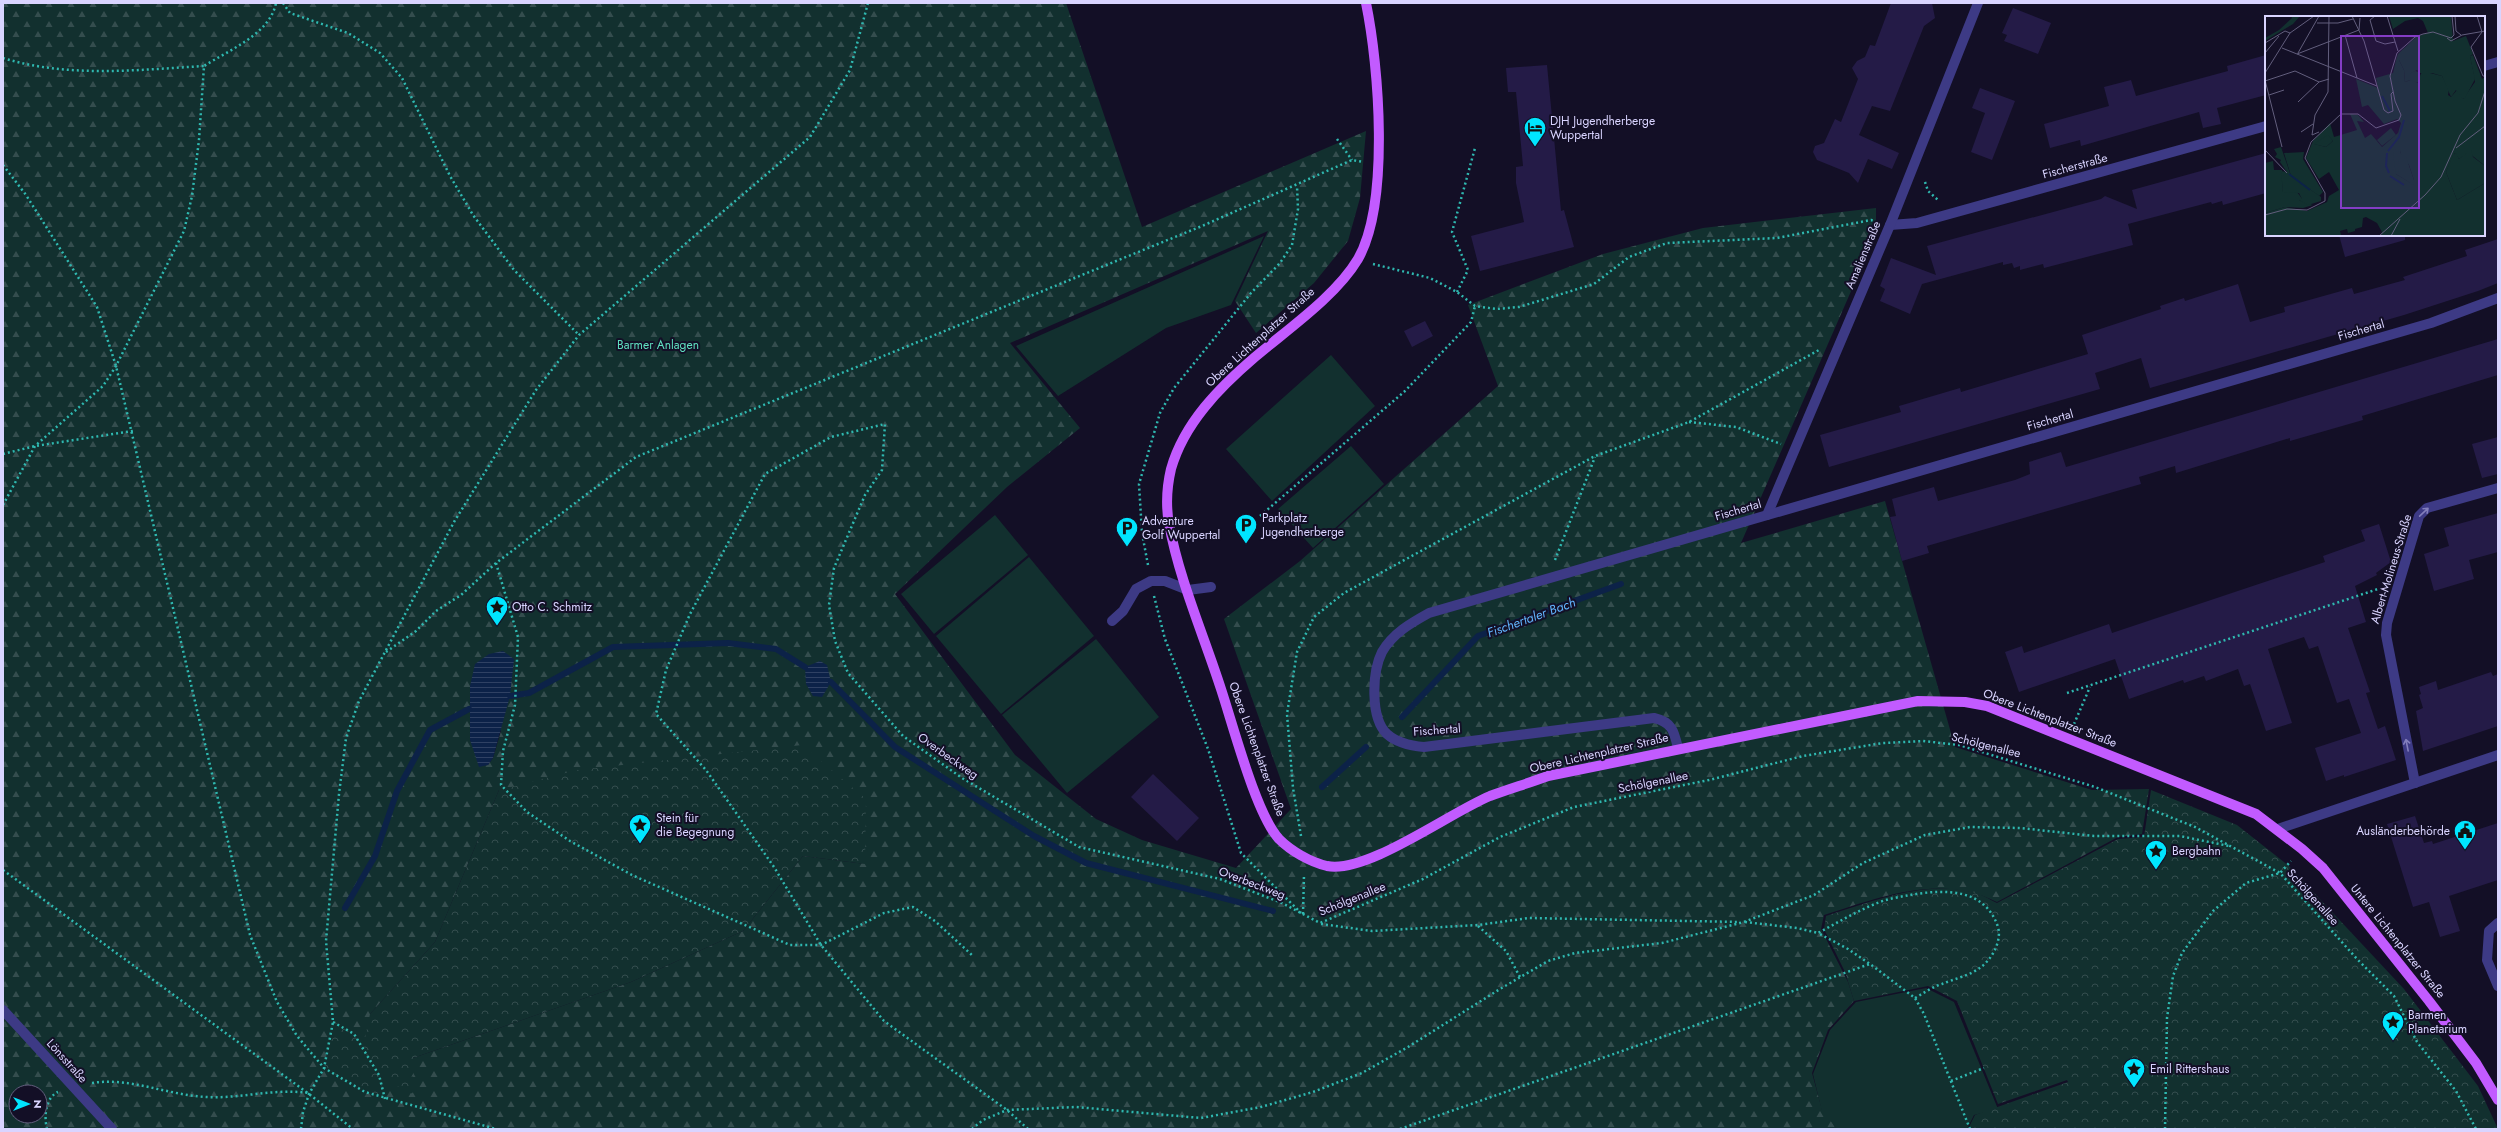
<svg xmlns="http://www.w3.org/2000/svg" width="2501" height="1132" font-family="Jost,sans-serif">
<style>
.green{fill:#12302f}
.forest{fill:url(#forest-firs);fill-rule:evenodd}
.park{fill:url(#park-crowns)}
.water{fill:url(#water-rules)}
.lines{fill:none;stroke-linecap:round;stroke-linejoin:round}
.stream{stroke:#0c2248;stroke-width:6}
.building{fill:#241b47}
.path{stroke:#2fb8b0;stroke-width:2.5;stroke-dasharray:2 3;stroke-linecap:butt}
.minor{stroke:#3d3a85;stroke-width:10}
.major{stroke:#c25bff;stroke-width:10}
.oneway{stroke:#837fbc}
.labels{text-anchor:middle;stroke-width:4;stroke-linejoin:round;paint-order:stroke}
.poi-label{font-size:12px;fill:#d9d4ff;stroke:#130f26;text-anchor:start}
.street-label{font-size:12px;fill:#d9d4ff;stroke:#130f26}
.park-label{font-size:12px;fill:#5fe0c0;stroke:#130f26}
.water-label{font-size:13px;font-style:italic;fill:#62b6ff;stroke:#130f26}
.inset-river{fill:none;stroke:#0c2248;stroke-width:2}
.inset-road{fill:none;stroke:#625e7d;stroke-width:1}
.view{fill:#843dc5;fill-opacity:0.15;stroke:#843dc5;stroke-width:2}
.inset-edge{fill:none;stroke:#d9d4ff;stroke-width:2}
</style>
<defs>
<pattern id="forest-firs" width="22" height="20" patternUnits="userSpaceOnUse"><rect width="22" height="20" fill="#12302f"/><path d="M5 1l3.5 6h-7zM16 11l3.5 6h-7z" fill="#344d4e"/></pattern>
<pattern id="park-crowns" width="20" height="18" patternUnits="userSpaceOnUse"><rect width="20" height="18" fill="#12302f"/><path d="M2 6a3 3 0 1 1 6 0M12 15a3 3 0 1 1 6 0" fill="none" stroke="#344d4e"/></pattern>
<pattern id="water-rules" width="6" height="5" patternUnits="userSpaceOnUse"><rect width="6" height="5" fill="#0c2248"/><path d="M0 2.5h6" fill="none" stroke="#2f4163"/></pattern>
</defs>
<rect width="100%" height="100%" fill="#130f26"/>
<!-- green -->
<g class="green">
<path d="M1264 236 1231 305 1166 328 1058 396 1016 346Z"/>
<path d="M1331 355 1375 406 1272 501 1226 449Z"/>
<path d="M1351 446 1384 484 1313 548 1278 509Z"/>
<path d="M995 515 1028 555 934 634 901 594Z"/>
<path d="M1029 557 1094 636 1001 714 936 636Z"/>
<path d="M1096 639 1159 717 1067 793 1002 715Z"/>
<path d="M1926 988 1954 1002 1998 1109 1974 1115 1967 1129H1837L1822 1112 1813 1074 1830 1030 1856 1002Z"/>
</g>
<!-- forest -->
<path class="forest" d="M3 3H1066L1142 227 1366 131 1360 198 1348 241 1314 283 1256 333 1235 301 1268 231 1010 343 1080 428 1007 487 895 594 1015 755 1096 819 1142 840 1236 868 1291 809 1224 619 1300 561 1498 386 1468 305 1603 254 1703 228 1876 208V234L1741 543 1885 501 1955 747 2092 790 2149 789 2142 834 2118 837 1997 902C1940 873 1881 897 1824 915L1821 929 1848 982 1854 1001 1828 1030 1812 1073 1822 1110 1837 1129H3ZM470 686 501 731 493 758 488 765 470 740ZM499 790 865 864 803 856 743 931 631 982 413 1058V1093L370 1014 435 942ZM16 1092H40V1116H16Z"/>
<!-- park -->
<g class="park">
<path d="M802 745 866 799 865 864 803 856 743 931 631 982 413 1058V1094L385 1080 363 1048 370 1014 435 942 499 790 577 770Z"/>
<path d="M2151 790 2237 825 2289 866 2404 989 2478 1086 2498 1129H1968L1975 1115 2068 1082 2067 1080 1998 1104 1957 1001 1928 986 1854 1001 1845 972 1824 929 1826 916C1870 902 1925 880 1972 892 1981 894 1989 899 1997 903L2118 839 2144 837Z"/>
<path d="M333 1022 354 1034 379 1075 385 1099 365 1092 324 1068Z"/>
</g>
<!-- water -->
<g class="water">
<path d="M503 651 514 659 510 696 493 758 488 765 479 767 470 740V686L475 664 489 654Z"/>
<path d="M820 661 827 665 831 682 822 697 813 696 806 684 805 667Z"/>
</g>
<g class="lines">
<!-- stream -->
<g class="stream">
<path d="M831 682 895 747 1034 836 1086 863 1273 911"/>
<path d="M510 696 529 693 613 647 728 643 776 649 805 667"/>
<path d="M1402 717 1478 636 1621 584"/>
<path d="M1322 787 1366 747"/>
<path d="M345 908 375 856 397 791 430 730 469 709"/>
</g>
</g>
<!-- building -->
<g class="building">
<path d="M1891 3H1932L1935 18 1924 26 1890 111 1872 106 1859 135 1899 153 1892 169 1868 159 1858 183 1849 173 1817 160 1813 152 1815 146 1824 143 1835 119 1841 122 1858 79 1852 68 1857 61 1865 57 1870 45 1875 46Z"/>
<path d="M2013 8 2051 23 2038 54 2004 41 2007 35 2002 33Z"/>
<path d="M2266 55V95L2217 108 2221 124 2203 128 2199 112 2081 146 2080 140 2050 148 2044 124 2109 106 2104 87 2131 80 2136 96 2228 71 2227 66Z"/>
<path d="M1547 65 1561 211 1564 210 1574 247 1480 271 1471 236 1524 222 1516 183V167L1523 166 1516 92H1508L1506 68Z"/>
<path d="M1980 88 2015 101 1992 160 1971 152 1985 113 1972 108Z"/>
<path d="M2266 153V193L2223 205 2222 201 2212 204 2211 202 2128 224 2133 245 2044 268 2043 264 2020 270V266L2014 268 2012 263 2003 265V262L1922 284 1910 314 1880 301 1885 289 1880 286 1891 258 1936 275 1927 246 2101 199 2105 196 2137 209 2132 190Z"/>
<path d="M2339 235H2405V240L2345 257Z"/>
<path d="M2498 239V283L2478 291 2404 315 2150 388 2141 358 2095 373 2100 389 1829 467 1820 435 1901 412 1899 406 1960 388 1961 392 2088 354 2082 335 2161 309 2160 306 2184 298 2185 301 2238 284 2250 322 2285 312 2284 307 2352 288 2354 294 2405 280 2403 277 2467 256 2465 250Z"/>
<path d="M1425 321 1433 336 1412 347 1404 331Z"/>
<path d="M2498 339V375L2362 416 2363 420 2290 441V438L2176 473 2175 466 2139 477 2141 484 1927 546 1929 553 1902 561 1890 517 1896 516 1892 499 1934 487 1938 501 2015 480 2030 474 2029 462 2061 452 2066 467Z"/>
<path d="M2498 437V474L2482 478 2472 444Z"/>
<path d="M2498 513V552L2469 560 2474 579 2434 591 2424 554 2449 546 2444 528Z"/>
<path d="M2379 524 2391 562 2376 573 2377 575 2355 586 2366 622 2348 628 2370 692 2366 693 2378 729 2385 726 2396 760 2344 777V775L2326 781 2315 748 2361 733 2349 699 2337 703 2318 646 2309 649 2304 637 2268 649 2292 723 2266 731 2250 684 2244 686 2238 669 2206 681 2204 676 2184 683 2183 680 2129 699 2115 659 2019 692 2005 652 2022 646 2024 653 2109 624 2112 633 2325 562 2323 556 2365 541 2361 530Z"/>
<path d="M2491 672 2493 676 2498 674V726L2423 751 2416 711 2423 708 2419 695 2421 694 2419 687 2436 681 2438 690Z"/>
<path d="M1153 774 1199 818 1177 841 1131 797Z"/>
<path d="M2415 816 2424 843 2432 841 2433 844 2498 823V880L2449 896 2460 931 2440 937 2429 902 2413 907 2387 824Z"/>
</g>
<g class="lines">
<!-- path -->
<g class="path">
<path d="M283 3 290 13 348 33 380 53 402 78 450 176 473 215 514 270 579 335"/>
<path d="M3 58C67 78 137 70 204 66"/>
<path d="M1337 139 1352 160"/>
<path d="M3 165 26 195 97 307 116 366 250 935 277 1002 297 1036 324 1068 365 1092 496 1129"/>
<path d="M1925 182 1928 191 1938 200"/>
<path d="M1373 264 1430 278 1457 292 1475 306 1496 309 1519 307 1594 284 1629 257 1667 243 1777 238 1871 220 1876 222"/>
<path d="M1457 292 1468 270 1452 232 1475 148"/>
<path d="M1689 422 1736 427 1781 444"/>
<path d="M3 454 35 446 133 431"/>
<path d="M3 505 35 446 103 386 116 366 184 231 192 196 199 140 204 66C229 50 270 34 276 3"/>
<path d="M1260 516 1405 391 1471 322 1475 306"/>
<path d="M1555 560 1595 457"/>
<path d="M496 563 518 637 515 705 503 751 501 785 527 812 570 841 632 875 790 945H821L884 913 913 907 935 921 973 956"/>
<path d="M1148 565 1142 533 1139 484 1160 413 1174 388 1251 293 1280 263 1292 245 1298 209 1297 186"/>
<path d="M1154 596 1165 639 1208 749 1241 853 1301 913"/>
<path d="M386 652 416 631 436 611 461 595 496 563 636 457 1202 226 1352 160 1364 162"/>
<path d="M2067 693 2381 588"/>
<path d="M2074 724 2090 687"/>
<path d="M1301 836 1293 788 1287 714 1297 652 1314 617 1344 593 1595 456 1689 422 1819 350"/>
<path d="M3 870 309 1094 353 1129"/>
<path d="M1303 914 1304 875"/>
<path d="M1745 922 1797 928 1818 933"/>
<path d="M1321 924 1372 931 1478 925 1529 918 1740 922"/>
<path d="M1478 926 1506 951 1520 977"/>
<path d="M1915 998C1924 993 1932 987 1942 984 1954 979 1971 975 1981 967 1992 959 2002 941 1998 927 1985 888 1945 889 1910 895 1899 897 1886 899 1875 904 1855 912 1837 923 1818 933L1848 949 1870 964 1915 998 1924 1014 1970 1129"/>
<path d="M333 1022 354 1034 379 1075 385 1099"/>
<path d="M1951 1081 1984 1068"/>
<path d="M92 1083C130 1077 167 1095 206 1097 240 1099 274 1088 309 1093"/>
<path d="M47 1129C44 1117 45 1098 58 1092"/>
<path d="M301 1129 303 1112 309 1094 324 1068 333 1022 326 941 339 794 346 738 359 701 454 522 536 390 579 335 810 137 850 70 868 3"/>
<path d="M972 1129 983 1120 1007 1110 1076 1107 1201 1118 1261 1107 1313 1092 1362 1073 1408 1047 1500 989 1548 961 1575 953 1662 943 1744 922 1814 895 1863 863 1925 835 1970 827 2020 828 2094 836H2180L2229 846"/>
<path d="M1028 1129 1007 1110 884 1021 821 945 774 867 706 770 656 714 666 670 690 614 765 474 831 437 885 424 882 470 865 495 834 568 829 605 835 641 848 673 903 736 962 778 1079 847 1220 879 1282 903 1320 923 1423 879 1500 837 1574 807 1709 780 1803 756 1883 743 1923 741 1959 745 2095 787 2195 827 2280 873 2357 959 2394 996 2417 1042 2456 1091 2476 1129"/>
<path d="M1400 1129 1870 964"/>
<path d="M2165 1129 2167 1018 2173 976 2182 953 2213 911 2246 883 2280 873 2291 861"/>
</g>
<!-- minor -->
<g class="minor">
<path d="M2484 66 2498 62"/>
<path d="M1890 225 1917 223 2266 126"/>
<path d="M1767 515 1890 225 1978 3"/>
<path d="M1112 621 1123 611 1136 589 1151 581H1165L1188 590 1211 587"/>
<path d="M1678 748C1674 731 1672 722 1654 718L1424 747C1412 746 1397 743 1387 734 1370 718 1372 672 1382 652 1393 633 1411 623 1429 613L2431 323 2498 298"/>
<path d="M2415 783 2386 635 2387 623 2419 516 2427 508 2498 488"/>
<path d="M2278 829 2498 755"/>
<path d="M2498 923 2489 931 2487 960 2498 986"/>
<path d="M3 1010 112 1129"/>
</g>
<!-- major -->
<path class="major" d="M1366 3C1379 66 1390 203 1358 259 1336 296 1288 329 1255 357 1220 387 1184 423 1171 469 1167 486 1166 507 1169 524 1179 579 1204 636 1221 689 1233 725 1256 814 1279 839 1291 851 1310 862 1327 866 1367 874 1449 813 1490 796 1509 789 1529 783 1548 776L1918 701 1965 702 1987 706 2256 814 2302 849 2323 868 2429 1001 2476 1063 2498 1100"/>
</g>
<!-- one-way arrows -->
<defs><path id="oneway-shaft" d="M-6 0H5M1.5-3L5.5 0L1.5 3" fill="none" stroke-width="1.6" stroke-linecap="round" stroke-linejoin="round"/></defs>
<g class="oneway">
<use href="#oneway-shaft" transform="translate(2424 512) rotate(-43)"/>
<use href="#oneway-shaft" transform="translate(2407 745) rotate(-101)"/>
</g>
<!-- icons -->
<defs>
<g id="hotel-pin" transform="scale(1.15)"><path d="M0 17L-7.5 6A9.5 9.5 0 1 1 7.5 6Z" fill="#00e5ff" stroke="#130f26"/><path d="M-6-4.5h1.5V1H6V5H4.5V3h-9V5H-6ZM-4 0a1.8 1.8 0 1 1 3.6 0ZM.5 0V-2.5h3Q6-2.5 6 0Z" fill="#111"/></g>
<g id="parking-pin" transform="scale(1.15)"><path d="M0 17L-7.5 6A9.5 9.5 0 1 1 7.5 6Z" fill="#00e5ff" stroke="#130f26"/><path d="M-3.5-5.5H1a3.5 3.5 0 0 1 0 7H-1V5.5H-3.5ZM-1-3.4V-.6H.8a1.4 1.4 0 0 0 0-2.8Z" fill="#111"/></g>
<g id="sight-pin" transform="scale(1.15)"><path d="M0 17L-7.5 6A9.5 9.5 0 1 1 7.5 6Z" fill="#00e5ff" stroke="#130f26"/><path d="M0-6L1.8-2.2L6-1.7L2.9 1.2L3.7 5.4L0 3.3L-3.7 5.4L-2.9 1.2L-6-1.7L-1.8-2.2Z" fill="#111"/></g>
<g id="civic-pin" transform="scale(1.15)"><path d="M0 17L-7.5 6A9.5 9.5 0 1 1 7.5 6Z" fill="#00e5ff" stroke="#130f26"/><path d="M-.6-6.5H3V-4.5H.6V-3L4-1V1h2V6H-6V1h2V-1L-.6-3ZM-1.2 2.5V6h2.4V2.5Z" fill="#111"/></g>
</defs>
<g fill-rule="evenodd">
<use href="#hotel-pin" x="1535" y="128"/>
<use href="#parking-pin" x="1246" y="525"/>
<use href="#parking-pin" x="1127" y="528"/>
<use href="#sight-pin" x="497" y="607"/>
<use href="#sight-pin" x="640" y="825"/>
<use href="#civic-pin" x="2465" y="831"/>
<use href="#sight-pin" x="2156" y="851"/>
<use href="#sight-pin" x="2393" y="1022"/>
<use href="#sight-pin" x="2134" y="1069"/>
</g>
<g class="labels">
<!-- poi labels -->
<g class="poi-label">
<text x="1550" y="125">DJH Jugendherberge<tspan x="1550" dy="14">Wuppertal</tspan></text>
<text x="1262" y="522">Parkplatz<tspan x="1262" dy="14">Jugendherberge</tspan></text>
<text x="1142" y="525">Adventure<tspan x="1142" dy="14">Golf Wuppertal</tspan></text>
<text x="512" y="611">Otto C. Schmitz</text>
<text x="656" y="822">Stein für<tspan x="656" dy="14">die Begegnung</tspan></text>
<text x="2450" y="835" text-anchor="end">Ausländerbehörde</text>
<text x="2172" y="855">Bergbahn</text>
<text x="2408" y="1019">Barmen<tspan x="2408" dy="14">Planetarium</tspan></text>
<text x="2150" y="1073">Emil Rittershaus</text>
</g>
<!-- street labels -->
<g class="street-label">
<text transform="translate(2075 166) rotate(-15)" y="4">Fischerstraße</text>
<text transform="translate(1863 255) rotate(-67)" y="4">Amalienstraße</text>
<text transform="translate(2361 330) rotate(-16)" y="4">Fischertal</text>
<text transform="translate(1260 337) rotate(-42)" y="4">Obere Lichtenplatzer Straße</text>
<text transform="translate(2050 420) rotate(-16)" y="4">Fischertal</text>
<text transform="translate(1738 510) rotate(-16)" y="4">Fischertal</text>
<text transform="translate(2391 569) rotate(-73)" y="4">Albert-Molineus-Straße</text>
<text transform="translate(2050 718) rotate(21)" y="4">Obere Lichtenplatzer Straße</text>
<text transform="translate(1437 730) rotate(-4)" y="4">Fischertal</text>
<text transform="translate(1986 745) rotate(14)" y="4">Schölgenallee</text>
<text transform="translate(1257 749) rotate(70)" y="4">Obere Lichtenplatzer Straße</text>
<text transform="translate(1599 753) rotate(-13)" y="4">Obere Lichtenplatzer Straße</text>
<text transform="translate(948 756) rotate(35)" y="4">Overbeckweg</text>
<text transform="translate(1653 782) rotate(-11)" y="4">Schölgenallee</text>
<text transform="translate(1252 883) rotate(21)" y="4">Overbeckweg</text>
<text transform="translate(2313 897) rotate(48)" y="4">Schölgenallee</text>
<text transform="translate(1352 899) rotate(-22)" y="4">Schölgenallee</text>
<text transform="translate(2398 941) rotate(51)" y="4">Untere Lichtenplatzer Straße</text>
<text transform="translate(67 1061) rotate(48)" y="4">Lönsstraße</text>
</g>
<!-- park labels -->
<g class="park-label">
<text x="658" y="349">Barmer Anlagen</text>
</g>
<!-- water labels -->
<g class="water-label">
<text transform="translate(1531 617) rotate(-20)" y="5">Fischertaler Bach</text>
</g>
</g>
<!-- overview -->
<g transform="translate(2265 16)">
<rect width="220" height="220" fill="#130f26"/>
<path d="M144 61a6 6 0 1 1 12 0a6 6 0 1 1-12 0ZM126 112 131 119 117 130 112 124ZM63 118 68 125 61 131 48 128ZM39 136 38 143 58 176 54 180 26 160 19 137ZM8 145 9 154H17L18 176H32L38 184H34L48 189 38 192 20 191 0 197V147Z" fill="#12302f"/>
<path d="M26 0H35L28 8 0 25V22L14 14 27 2ZM208 39 217 63 220 61V150L204 137 194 143 190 137 181 156 192 184 220 167V220H116L117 216 112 207 101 201 98 202 97 211 90 213V215L83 217 82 213 75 215 76 219 71 220H0V197L20 191 42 195 62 186 64 180 74 174 64 156 54 163 41 142 48 125 65 107 69 121 92 114 85 98 93 99 99 106 92 105 100 122 106 118 117 131 133 117 136 107 132 103 119 108 103 89 97 91 91 63 113 72 111 62 128 57 131 44H134L139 54 140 66 145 64 153 67 157 55 177 60 184 73 183 79 186 81 192 74 198 83 210 66 205 40ZM63 119 68 125 61 131 49 128ZM136 133 135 137 144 149 149 164 146 167 131 158ZM16 131 26 160 56 181V185L43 189 34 184 37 183 34 177 18 176 16 155 22 156 15 146 16 144 10 141 12 138 9 133Z" fill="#12302f" fill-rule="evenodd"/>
<path d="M206 134 208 141 220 150V167L192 184 181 156 188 139 191 137 194 143Z" fill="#12302f"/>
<path d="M124 0H186L188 25 201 20 208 38 205 40 210 63 200 82 197 83 191 74 186 81 177 60 167 57H155L152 54 146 57 145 64 140 66 139 54 134 44H131L133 38 151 21 163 17 158 5 153 2 140 5 128 13ZM131 133H136L135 137 141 141 149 164H152L150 170 131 158 128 137Z" fill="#12302f"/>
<path class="inset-river" d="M117 80 125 95M123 135 134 121 139 104M122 137 121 150 124 157M24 158 45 174M125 160 139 169"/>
<path class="inset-road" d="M87 0 99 25 119 94 123 97 128 95 126 78 128 76M110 0 105 4 111 25 120 28 130 26M122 0 133 35M190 0 191 15 196 19M212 0 217 16M52 7H73L88 3M94 14 95 2M217 16 206 31 218 60H220M80 19 92 62M182 22 186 25 197 19 220 15M0 27 20 15 25 17M17 32 112 70M0 37 14 20M33 37 54 0M32 38 94 14M0 57 25 17 49 0M0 64 17 131M0 65 30 55 54 66 64 63M4 79 19 74M33 86 54 66M36 116 48 108M54 116 47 119 50 99 63 76 64 0M191 132 220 110M0 134 22 157M0 199 22 193 42 194 60 185V177L40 142 46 126 76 98H93L111 112 134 104 136 99 130 85 125 60 132 37 150 21 158 18 168 16 186 22 189 19 187 0M114 220 160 179 176 161 195 119 213 97 220 75M126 220 135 203"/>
<path class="view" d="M76 20H154V192H76Z"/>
<rect width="220" height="220" class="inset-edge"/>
</g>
<!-- border -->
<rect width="2501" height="1132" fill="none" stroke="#d9d4ff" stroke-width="8"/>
<!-- north arrow -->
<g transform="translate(28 1104) rotate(90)"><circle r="19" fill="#130f26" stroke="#625e7d"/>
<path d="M0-3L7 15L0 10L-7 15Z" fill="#00e5ff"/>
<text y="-6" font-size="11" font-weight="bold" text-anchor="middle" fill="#d9d4ff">N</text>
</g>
</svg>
